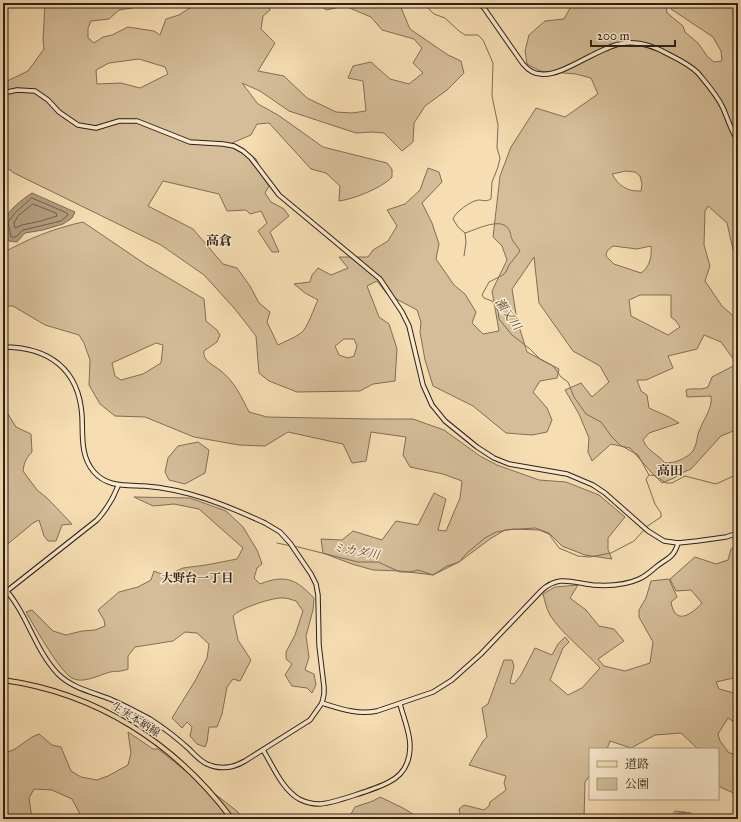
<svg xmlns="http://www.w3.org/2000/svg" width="741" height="822" font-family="'IM FELL Great Primer','Noto Serif JP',serif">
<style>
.green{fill:#d4bd98;stroke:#806e58;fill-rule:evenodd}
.water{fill:#b29d7e;stroke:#7d6b56}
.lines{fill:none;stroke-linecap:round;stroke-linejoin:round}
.shore{stroke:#705e4c;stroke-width:1}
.stream{stroke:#7d6b56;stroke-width:1}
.secondary-casing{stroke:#2d2019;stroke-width:5.5}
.primary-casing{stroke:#2d2019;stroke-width:6}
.secondary{stroke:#f9e9cd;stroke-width:3.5}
.primary{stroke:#f6ddb2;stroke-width:4}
.labels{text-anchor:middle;stroke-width:3;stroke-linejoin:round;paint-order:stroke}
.street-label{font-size:11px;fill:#2d2019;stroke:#f9e9cd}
.water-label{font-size:12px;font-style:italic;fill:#5c4c3c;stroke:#f9e9cd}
.neighbourhood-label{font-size:12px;font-weight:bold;fill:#2d2019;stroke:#f9e9cd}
.quarter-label{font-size:13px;font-weight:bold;fill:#2d2019;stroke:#f9e9cd}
</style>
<rect width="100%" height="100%" fill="#f6ddb2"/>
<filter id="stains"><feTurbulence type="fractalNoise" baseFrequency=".005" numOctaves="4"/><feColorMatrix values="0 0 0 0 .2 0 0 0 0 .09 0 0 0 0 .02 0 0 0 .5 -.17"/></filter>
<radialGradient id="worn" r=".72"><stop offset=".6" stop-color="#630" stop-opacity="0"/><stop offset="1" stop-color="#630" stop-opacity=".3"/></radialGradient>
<!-- green -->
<g class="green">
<path d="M45 3H153L144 6 119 10 109 19 91 21 88 28V38L94 43 103 37 112 35 128 27 154 31 160 35 166 19 179 15 197 3H269L270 10 263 16 261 29 275 43 258 71 284 76 307 98 336 112 352 113 366 111 363 81 348 78 353 66 371 62 390 79 409 84 423 73 413 63 422 48 414 39 382 30 371 17 345 6 326 10 318 3H399L410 29 448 55 461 61 464 73 447 90 425 106 414 123 413 142 402 151 384 133 372 132 356 133 289 111 260 91 242 83 258 104 278 115 323 147 387 163 392 169V177C382 188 354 199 339 201L340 186 326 173 311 169 269 123 257 124 251 135 232 143 256 159 269 186 265 193 271 202 284 209 289 216 270 232 279 252H272L258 231 267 223 261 211 250 214 246 210 227 211 219 194 163 181 148 206 193 229 223 264 237 268 250 286 259 303 270 312 267 322 278 345C286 341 294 338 301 333 307 329 314 308 318 300L305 293 294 284 310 282 312 275 318 268 331 275 348 268 339 257H368L373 250 388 241 397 226 387 210 405 204 420 190 428 168 439 172 442 182 422 203 432 223 439 244 436 259 454 285 465 294 476 312 472 323 483 334 499 331 492 291 507 260 502 246 493 237 500 176 511 147 536 108 565 117 598 94 591 78 576 74 540 71 527 64 525 51 529 35 545 21 564 19 573 3H666L667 13 683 26 685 32 698 43 707 56 714 62 722 61 721 51 713 37 671 9 672 3H738V272L727 223 708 206 705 211 704 245 710 266 705 281 722 306 738 320V429L721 436 691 469 684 472 674 478 662 483 652 473 630 448 611 444 592 461 588 452 589 438 579 414 565 390 581 383 592 397 609 382 600 366 573 351 539 303 534 257 512 289 517 320 527 352 559 369 557 378 540 381 533 392 547 408 552 420 547 432 532 435 506 433 473 406 433 386 425 360 420 332 421 322 417 310 387 294 377 281 367 286 379 317 389 324 397 349 395 381 373 384 360 391 297 392 269 381 259 373 256 336 235 309 204 275 161 245 14 173 3 165V83L28 71 44 49 43 40ZM139 59 165 67 168 74 140 88 121 83 97 84 96 70 109 63ZM626 171 635 172 640 176 642 184 641 191C627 192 618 185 612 174ZM613 246 637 249 651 246C652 256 650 267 641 273L614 264 606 256 607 251ZM640 295H671V317L676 321 680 327 668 335 631 316 629 300ZM704 335 721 342 737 364 712 377 708 387C700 391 694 387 686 390L687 397 711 396C713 409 702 421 698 434 697 439 696 447 693 451 686 459 675 463 665 463 657 453 648 452 643 440L649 433 679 423 669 417 649 408 647 395 641 391 637 380H646L673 368 668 356 697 349ZM344 339H354L357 346 354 356 348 358 339 355 335 346Z"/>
<path d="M83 222 145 264 204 299 206 321 217 330 220 335 217 342 204 351C202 361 214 365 221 371 234 381 242 398 249 412L267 417 372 419H413L444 430 480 456 497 465 539 480 566 482 599 495 625 517 608 538V550L612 559 585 555 562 546 549 533 535 528 505 530 490 539 459 562 433 575 401 571 373 570 352 564 323 553 321 539 342 540 353 531 382 540 396 521 418 525 434 493 446 499 438 530 446 531 460 498 462 481 443 474 410 467 403 455 406 437 371 432 366 461 352 463 343 444 288 432 265 446 239 445 194 437 145 417 115 416 100 404 89 385 90 360 84 343 79 335 45 325 13 306H3V253C27 239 55 228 83 222ZM156 343 163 345 161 363 143 374 121 380 115 376 112 363Z"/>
<path d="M3 406 16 427 31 434 32 452C26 458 24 463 23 471L37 490 47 498 72 524 62 525 56 541H48L44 536 39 520 33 523 3 548Z"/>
<path d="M198 442 209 450 205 473 185 484 169 480 165 472 168 458 178 446Z"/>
<path d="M134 497 190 498 226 511 243 527 257 550 262 564 257 568 254 578 260 584C285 574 296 579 314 598L313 610 306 636 309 657 305 670 314 674 316 685 312 693 307 688 292 686 285 675 292 664 286 659V652L295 635 303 611 296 601C292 600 288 598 284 598 273 597 240 608 233 616L238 640 251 660 240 681 233 679 227 687 222 714 217 727H209L207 742 205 747 197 744 190 736 192 727 187 722 182 728 172 718 195 681 207 658 209 644 197 633 185 632 173 641 135 647 128 656V669C118 673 115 670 107 673 97 676 82 684 72 678 60 672 34 626 26 612L32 610 53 631 66 635 82 631 95 630 105 626 104 620 98 610 119 592 138 587 151 580 154 571 166 576 183 568 206 565 237 559 243 548 199 509 174 504 153 506Z"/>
<path d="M738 546V677L716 682 719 689 738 694V725L728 718 718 734 720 741 729 753 735 754 738 752V795L718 786V749H698L681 733 655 735 631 748 610 741 607 749H590V775L585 782 584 819H461L459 809 464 805 484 810 489 806 490 802 506 790 504 783 506 776 469 765 483 741 487 737 482 708 488 704 504 660H512L514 666 510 683 514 684 521 675 535 648 552 655 558 644 565 637 569 642 563 648 550 680 568 695 582 688 600 668C586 652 561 633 550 615 546 608 545 601 543 594L555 587 578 585 570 598 586 610 599 626 614 629 624 641 598 659 604 666 625 671 650 663 653 642 639 617V610L646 598 651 581 669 579 677 597 671 602C675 626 691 615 702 603L691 590 676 591 670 579 695 557 716 564 728 560 731 549Z"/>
<path d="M128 732 153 749H158L238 812 243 819H79L81 816 72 799 52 790 34 789 29 798 32 819H5L3 818V754L15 749 32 737 39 734 52 745 61 747 71 771 81 777 97 780 108 776 128 765 131 753Z"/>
<path d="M380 797 403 808 421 819H348L355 807 373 801Z"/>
<path d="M675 811 691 813 693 819H670Z"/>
</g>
<!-- water -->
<path class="water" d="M32 193 75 212 72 218 63 224 43 230 25 233 17 242 9 241C6 237 3 225 5 220 7 211 24 198 32 193Z"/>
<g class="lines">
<!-- shore -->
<g class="shore">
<path d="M32 198 67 213 68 215 61 221 23 230 16 237H11L8 222 15 213Z"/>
<path d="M33 204 56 213 57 216 41 221 22 225 15 228 14 223 18 216Z"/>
</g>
<!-- stream -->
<g class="stream">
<path d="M423 3 434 14 445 18 459 31 465 35H478L483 40 493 63 492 96 498 125 497 148 500 158 498 167 492 182 491 199C486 202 483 200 478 200 471 201 455 212 453 219L458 227 465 233C475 230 498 218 507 227 511 231 510 236 513 241 515 244 518 247 520 251L509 265 506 272 503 275 489 282 482 295 484 298 492 301 498 311 499 319 512 335 530 349 540 359 553 366 561 377 568 382 574 397 586 414 601 422 612 437 620 445 638 455 649 475"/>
<path d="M464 256 466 242 465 233"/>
<path d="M650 475 656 476 666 483H672L685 476 716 484 738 474"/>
<path d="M646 527 661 517V513L655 504 646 479 649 475"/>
<path d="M277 543 291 546"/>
<path d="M294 546 358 562H378L400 572H410L418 570 433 575 447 566 459 562 468 552 485 538 496 532 513 529 539 530 549 534 559 548 578 556 590 557 611 553 634 541 644 530"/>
<path d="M670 819 676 814 685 812 689 819"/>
</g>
<!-- secondary casing -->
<g class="secondary-casing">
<g id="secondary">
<path d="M479 3 484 8 523 64C528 70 534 74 541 74 562 77 597 48 620 44 637 40 656 47 670 55 680 60 690 65 698 73 707 84 717 95 723 108 728 119 731 131 738 141"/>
<path d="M3 93 17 90 35 91 48 100 59 112 78 125 96 128 119 121H137L190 142 223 144 234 146 243 151 251 158 279 195 380 279 402 312 409 326 423 385 432 405 445 421 477 447 494 458 509 464 567 474 593 485 605 493 648 531 664 541 678 543 697 541 726 537 738 533"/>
<path d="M3 347C49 347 79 369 82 416 83 435 80 456 94 472 107 487 125 485 144 486 187 489 226 505 265 523L280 532 290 543 311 574 316 584 318 595 319 645 324 687V694L322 703 310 720 245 761C233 768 220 770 207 764 200 761 194 754 189 749 177 738 164 728 150 719 137 712 124 705 110 699 92 692 72 688 58 674 34 649 27 612 3 587"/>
<path d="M7 591 97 520C107 509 113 499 118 486"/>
<path d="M322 703C341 709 358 715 377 711L433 692 452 680 481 654 541 591C559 574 573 583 593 585 607 586 626 585 639 579 646 576 650 572 656 567 667 558 674 558 678 543"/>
<path d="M263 750C273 766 282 789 299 799 305 802 313 804 319 804 331 804 378 788 389 782 397 778 404 771 407 763 415 743 405 723 400 704"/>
</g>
</g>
<!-- primary casing -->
<g class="primary-casing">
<path id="primary" d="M3 680C97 693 175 743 232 819"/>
</g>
<!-- secondary -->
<use href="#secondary" class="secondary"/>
<!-- primary -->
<use href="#primary" class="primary"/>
</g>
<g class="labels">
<!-- street labels -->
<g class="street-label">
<text transform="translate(136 719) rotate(32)" y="4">生実本納線</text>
</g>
<!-- water labels -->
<g class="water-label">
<text transform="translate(508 314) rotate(55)" y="4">瀬又川</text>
<text transform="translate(356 551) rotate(10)" y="4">ミカダ川</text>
</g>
<!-- neighbourhood labels -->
<g class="neighbourhood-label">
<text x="197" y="582">大野台一丁目</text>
</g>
<!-- quarter labels -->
<g class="quarter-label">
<text x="219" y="245">高倉</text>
<text x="670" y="475">高田</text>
</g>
</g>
<!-- margin -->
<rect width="741" height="822" fill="none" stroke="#f6ddb2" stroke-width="16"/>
<rect x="4" y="4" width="733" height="814" fill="none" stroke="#2d2019" stroke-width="2"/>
<rect x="8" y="8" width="725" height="806" fill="none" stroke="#2d2019"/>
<!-- legend -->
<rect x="589" y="748" width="130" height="52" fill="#f9e9cd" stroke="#a79985"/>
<rect x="597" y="761" width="20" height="6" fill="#f6ddb2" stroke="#a79985"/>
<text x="625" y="768" font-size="12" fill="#2d2019">道路</text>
<rect x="597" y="778" width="20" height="12" fill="#d4bd98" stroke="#a79985"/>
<text x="625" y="788" font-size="12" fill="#2d2019">公園</text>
<!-- scale -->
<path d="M591 40v6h84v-6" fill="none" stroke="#2d2019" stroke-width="2"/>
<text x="597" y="40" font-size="12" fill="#2d2019" stroke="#f9e9cd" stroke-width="3" paint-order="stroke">200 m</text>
<rect width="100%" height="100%" filter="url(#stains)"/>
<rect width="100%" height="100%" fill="url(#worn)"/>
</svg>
